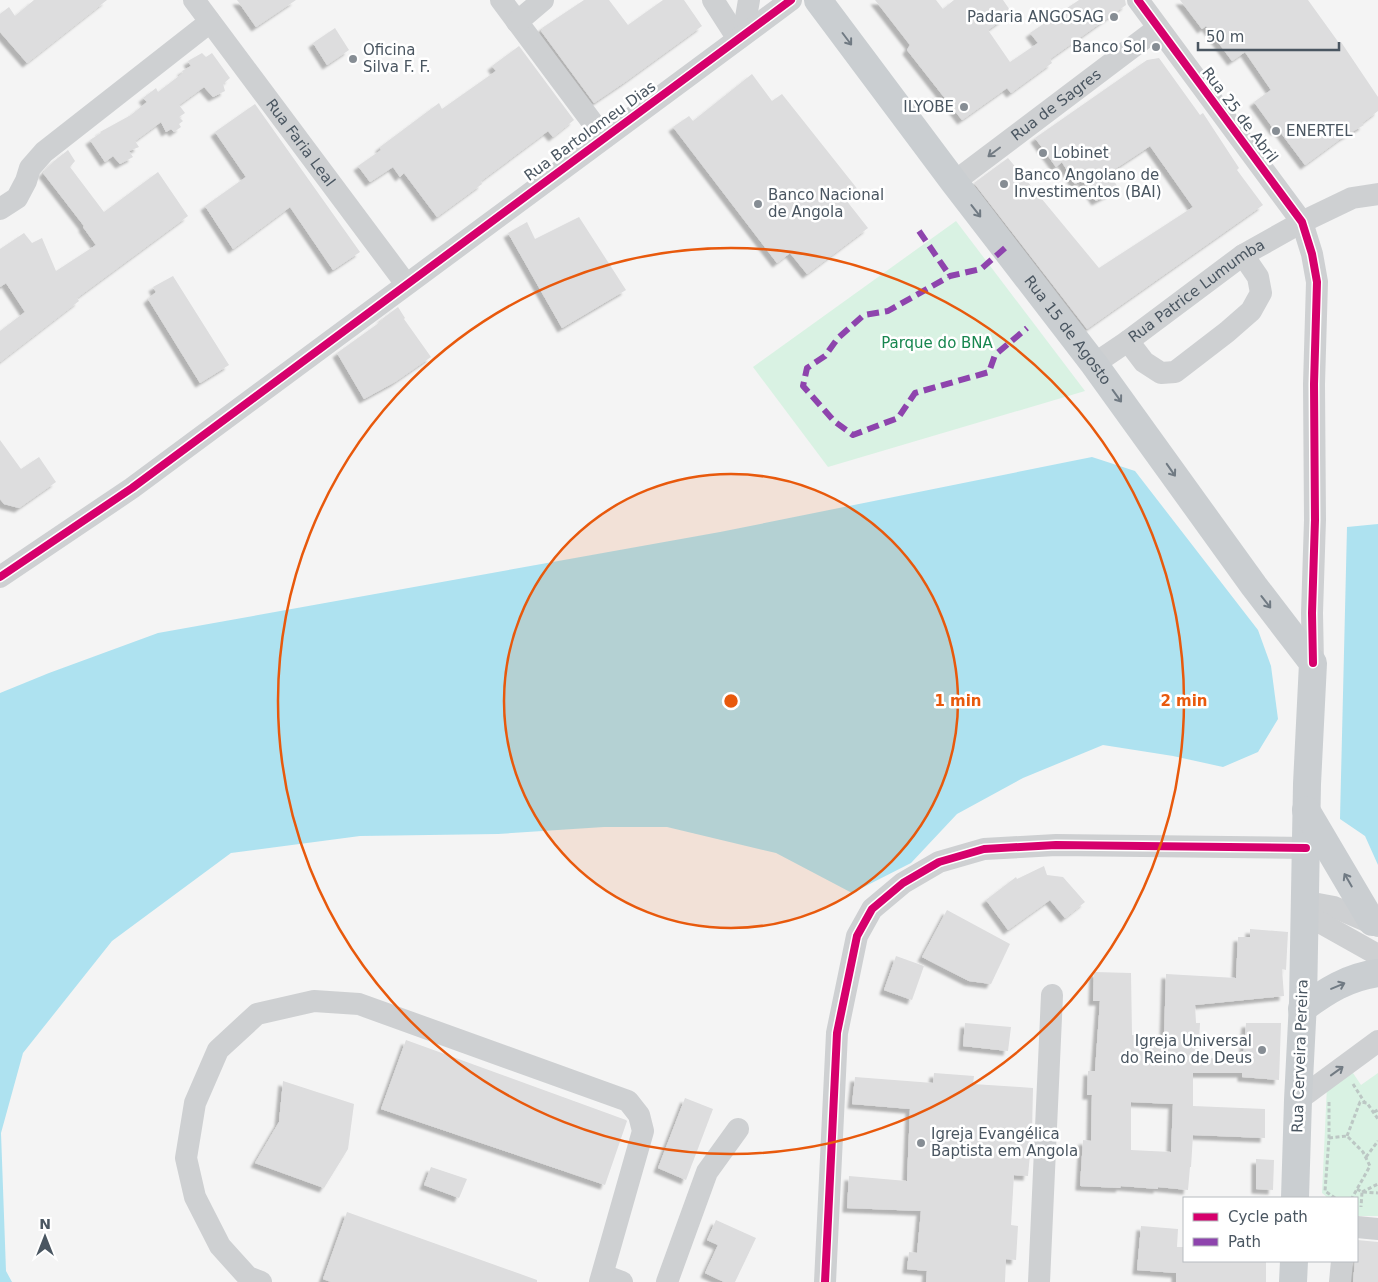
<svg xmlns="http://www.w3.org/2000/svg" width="1378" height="1282" font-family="'DejaVu Sans',sans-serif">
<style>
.green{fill:#d9f2e3}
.water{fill:#aee2f0}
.building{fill:#ddddde;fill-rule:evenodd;filter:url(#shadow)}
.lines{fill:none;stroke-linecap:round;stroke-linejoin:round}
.path{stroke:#bcc7c4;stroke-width:3;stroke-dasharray:4 2.5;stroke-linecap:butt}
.minor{stroke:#ced0d2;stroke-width:22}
.major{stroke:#caced1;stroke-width:28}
.quiet{stroke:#8e44ad;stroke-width:6;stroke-dasharray:12 6;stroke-linecap:butt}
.cycleway-casing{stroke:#fff;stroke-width:11}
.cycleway{stroke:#d6006c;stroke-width:8}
.oneway{stroke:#707a83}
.oneway2{stroke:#727b83}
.ring{fill:none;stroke:#e8590c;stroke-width:2.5}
.poi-dot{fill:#868d94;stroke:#fff;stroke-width:2}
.labels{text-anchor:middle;stroke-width:5;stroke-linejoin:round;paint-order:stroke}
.poi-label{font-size:15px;fill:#4a5661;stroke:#fff;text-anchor:start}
.street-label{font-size:15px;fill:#4a5661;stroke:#fff}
.park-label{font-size:15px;fill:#17864f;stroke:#fff}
.centre{fill:#e8590c;stroke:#fff;stroke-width:2.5}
.ring-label{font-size:15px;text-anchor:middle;font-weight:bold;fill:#e8590c;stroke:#fff;stroke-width:5;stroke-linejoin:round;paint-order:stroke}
</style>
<defs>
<filter id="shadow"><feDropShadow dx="-4.5" dy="4.5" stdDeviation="1" flood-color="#0004"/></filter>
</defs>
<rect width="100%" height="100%" fill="#f4f4f4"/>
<!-- green -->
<g class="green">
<path d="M956 221 1085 391 828 467 753 367Z"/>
<path d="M1351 1070 1361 1085 1378 1073V1216H1357V1198H1328L1322 1193 1327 1086Z"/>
</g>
<!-- water -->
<g class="water">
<path d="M1092 457 1135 471 1258 630 1271 666 1278 719 1258 752 1223 767 1173 756 1103 745 1023 778 957 814 911 863 852 893 776 853 667 827H604L498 834 360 836 231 853 112 941 23 1053 1 1133 6 1271 12 1282H0V693L49 673 158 633 720 532Z"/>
<path d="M1378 524V865L1365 836 1340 819 1347 527Z"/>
</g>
<!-- building -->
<g class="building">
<path d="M34 0H107L27 63 0 32V14L9 7 15 16Z"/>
<path d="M237 0H296L256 27Z"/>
<path d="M584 0H609L628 25 663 0H684L702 26 625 82 594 103 541 31 543 30 542 28Z"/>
<path d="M875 0H936L943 9 954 0H1003L1012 13 988 30 1010 62 1038 43 1030 33 1079 0H1125L1126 5 1050 59 1052 63 1011 93 1007 88 962 120 907 50 910 45Z"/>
<path d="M1180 0H1308L1339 43 1341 42 1378 97V111L1362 123 1364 125 1343 137 1305 165 1278 129 1275 131 1254 102 1271 90 1245 52 1232 61 1206 26 1202 29Z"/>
<path d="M335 28 349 50 327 65 313 43Z"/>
<path d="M519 46 574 120 553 137 548 131 481 181 482 184 437 217 404 173 400 177 393 167 370 182 358 166 381 150 380 147 439 103 442 109 496 71 492 66Z"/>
<path d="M202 53 206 57 212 53 230 78 223 84 225 91 213 97 204 87 179 105 185 113 179 117 183 121 179 124 181 127 174 132 171 129 166 132 161 122 135 141 139 147 129 151 133 157 120 164 113 156 105 162 90 140 101 133 100 132 131 115 147 102 143 98 156 88 158 92 183 73 182 71 191 66 188 61Z"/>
<path d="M1159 58 1200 115 1203 113 1239 168 1237 170 1263 205 1087 329 974 183 1008 158 1099 268 1193 207 1150 146 1109 173 1119 189 1096 201 1082 180 1075 184 1062 162 1056 167 1035 138 1147 60Z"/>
<path d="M752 74 772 101 782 94 859 191 846 200 868 228 807 274 790 253 777 263 673 127 689 116 693 121Z"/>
<path d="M255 104 360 252 333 270 290 207 233 249 205 206 246 177 215 132Z"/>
<path d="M68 150 75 161 70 167 104 212 158 172 188 216 77 298 79 301 0 362V331L25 312 6 283 0 287V249L24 233 32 243 42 238 56 271 96 245 83 227 84 226 43 173 53 162Z"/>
<path d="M579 217 626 290 562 328 508 233 527 222 535 239Z"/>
<path d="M173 276 229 365 200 383 148 299 156 292 153 287Z"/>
<path d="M398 307 405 318 404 319 431 357 395 382 364 399 337 353 383 320 382 319Z"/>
<path d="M0 440 21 469 39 457 56 482 19 508 4 504 0 499Z"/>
<path d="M1044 866 1047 875 1063 877 1085 902 1065 918 1050 900 1008 930 986 900 1016 877 1017 879Z"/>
<path d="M947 910 1010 944 991 984 969 981 922 957Z"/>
<path d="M1250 929 1288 932 1286 970 1282 969 1284 996 1195 1005 1196 1023H1200L1198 1058 1243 1059 1246 1023H1281L1279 1080 1242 1077V1073H1193V1106L1265 1109V1138L1193 1135 1191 1167H1190L1188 1190 1158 1187V1189L1121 1186 1120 1188 1080 1186 1083 1140 1091 1141 1092 1095H1087L1088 1071H1095L1100 1001H1093L1094 972 1131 973 1132 1035 1164 1037 1166 974 1236 978 1238 937H1250ZM1131 1102 1173 1104 1171 1152 1131 1150Z"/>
<path d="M896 956 924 966 912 1000 884 990Z"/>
<path d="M965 1023 1011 1027 1008 1051 963 1046Z"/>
<path d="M406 1040 626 1120 627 1121 605 1185 381 1109Z"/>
<path d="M934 1073 974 1076 973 1084 1033 1088 1032 1133 1028 1176 1014 1175 1011 1225 1018 1226 1016 1260 1006 1259 1005 1282H926L927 1271 907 1269 909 1252 917 1253 921 1211 847 1208 849 1176 907 1181 910 1109 852 1104 855 1077 933 1083Z"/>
<path d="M283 1081 354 1104 348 1149 324 1188 255 1163 279 1122Z"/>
<path d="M685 1098 713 1109 686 1180 658 1168Z"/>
<path d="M1256 1159 1274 1160 1273 1190 1256 1189Z"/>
<path d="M431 1167 467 1179 459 1198 424 1185Z"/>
<path d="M347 1212 537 1280V1282H331L323 1279Z"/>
<path d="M716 1220 756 1238 735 1282H724L705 1273 718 1245 707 1240Z"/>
<path d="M1141 1226 1178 1229 1177 1247H1184V1261H1266V1282H1176V1273L1137 1270Z"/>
<path d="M1357 1240 1378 1242V1282H1353L1355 1261H1357Z"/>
</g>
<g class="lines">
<!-- path -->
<g class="path">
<path d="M1353 1084 1365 1103"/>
<path d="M1329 1102V1138L1325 1191 1335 1198"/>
<path d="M1374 1112 1378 1110"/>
<path d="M1347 1136 1360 1102 1367 1103 1378 1119"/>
<path d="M1329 1138 1347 1136 1363 1152 1370 1166 1352 1198"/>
<path d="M1366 1157 1378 1141"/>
<path d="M1357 1189 1362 1192 1361 1207"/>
<path d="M1362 1192 1378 1184"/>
<path d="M1363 1192 1378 1193"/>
</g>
<!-- minor -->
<g class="minor">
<path id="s1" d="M194 0 406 284"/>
<path d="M501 0 604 138"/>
<path d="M713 0 738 39"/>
<path d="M1138 0 1302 222 1312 254 1317 282 1314 384 1315 520 1312 613 1313 663"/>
<path d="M517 22 543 0"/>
<path d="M743 35 749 0"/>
<path id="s2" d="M954 182 1158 28"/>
<path d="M0 209 17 198 26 181 30 168 44 152 210 22"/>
<path d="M1128 341 1144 362 1161 373 1175 372 1227 332 1251 311 1261 293 1258 277 1243 255"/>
<path id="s3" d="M1094 364 1128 341 1243 255 1302 222 1352 198 1378 194"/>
<path d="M0 577 132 488 791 0"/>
<path d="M1305 908 1318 904 1334 907 1378 926"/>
<path d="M1305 914 1378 955"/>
<path d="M1298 1100 1378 1041"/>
<path d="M1357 1227 1378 1229"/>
<path d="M603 1275 622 1282"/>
<path d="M261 1282 248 1277 220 1246 195 1197 186 1158 195 1103 218 1050 257 1014 314 1001 359 1004 628 1101 639 1115 643 1131 600 1282"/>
<path d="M667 1282 707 1172 738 1129"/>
<path d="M825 1282 837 1033 857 936 872 909 903 883 939 862 984 849 1056 845 1306 848"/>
<path d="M1039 1282 1052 995"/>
<path d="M1340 1282 1342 1261"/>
</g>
<!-- major -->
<g class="major">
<path id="s4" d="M818 0 954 182 1094 364 1254 586 1313 663 1307 784 1303 1002 1298 1100 1295 1198"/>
<path d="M1306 810 1372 922"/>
<path d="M1302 1009C1326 991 1348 977 1378 973"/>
<path d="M1293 1282 1294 1261"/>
</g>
<!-- quiet -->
<g class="quiet">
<path d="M919 231 950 276"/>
<path d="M1005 248 981 269 950 276 888 311 864 315 838 338 825 356 807 368 803 386 834 421 853 435 898 418 915 393 989 372 995 355 1027 328"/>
</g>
<!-- cycleway casing -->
<g class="cycleway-casing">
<g id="cycleway">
<path d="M1138 0 1302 222 1312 254 1317 282 1314 384 1315 520 1312 613 1313 663"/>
<path d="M0 577 132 488 791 0"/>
<path d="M825 1282 837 1033 857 936 872 909 903 883 939 862 984 849 1056 845 1306 848"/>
</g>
</g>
<!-- cycleway -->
<use href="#cycleway" class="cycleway"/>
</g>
<!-- one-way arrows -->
<defs><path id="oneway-shaft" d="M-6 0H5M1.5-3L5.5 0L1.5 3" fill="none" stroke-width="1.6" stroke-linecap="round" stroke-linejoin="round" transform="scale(1.25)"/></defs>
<g class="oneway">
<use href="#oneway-shaft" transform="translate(847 39) rotate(53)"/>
<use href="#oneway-shaft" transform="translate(976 211) rotate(52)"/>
<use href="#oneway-shaft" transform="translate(1117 396) rotate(54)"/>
<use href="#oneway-shaft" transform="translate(1171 470) rotate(55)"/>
<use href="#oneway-shaft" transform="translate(1266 602) rotate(52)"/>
<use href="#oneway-shaft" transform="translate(1348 880) rotate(-120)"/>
<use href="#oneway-shaft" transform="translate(1338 986) rotate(-23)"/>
</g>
<g class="oneway2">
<use href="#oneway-shaft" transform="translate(994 152) rotate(143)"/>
<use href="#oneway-shaft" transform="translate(1337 1071) rotate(-36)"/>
</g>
<!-- distance rings -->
<circle cx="731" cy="701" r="227" fill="#e8590c" fill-opacity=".12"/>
<g class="ring">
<circle cx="731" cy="701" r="227"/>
<circle cx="731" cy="701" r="453"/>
</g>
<!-- markers -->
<g class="poi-dot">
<circle cx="1114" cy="17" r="5"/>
<circle cx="1156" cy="47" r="5"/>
<circle cx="353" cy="59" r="5"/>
<circle cx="964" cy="107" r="5"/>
<circle cx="1276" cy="131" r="5"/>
<circle cx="1043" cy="153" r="5"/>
<circle cx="1004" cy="184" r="5"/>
<circle cx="758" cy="204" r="5"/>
<circle cx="1262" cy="1050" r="5"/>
<circle cx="921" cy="1143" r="5"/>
</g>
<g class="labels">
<!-- poi labels -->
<g class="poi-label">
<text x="1104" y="22" text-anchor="end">Padaria ANGOSAG</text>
<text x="1146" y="52" text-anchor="end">Banco Sol</text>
<text x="363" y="55">Oficina<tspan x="363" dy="17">Silva F. F.</tspan></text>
<text x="954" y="112" text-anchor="end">ILYOBE</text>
<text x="1286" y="136">ENERTEL</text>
<text x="1053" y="158">Lobinet</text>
<text x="1014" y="180">Banco Angolano de<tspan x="1014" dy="17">Investimentos (BAI)</tspan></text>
<text x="768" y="200">Banco Nacional<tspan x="768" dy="17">de Angola</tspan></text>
<text x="1252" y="1046" text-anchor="end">Igreja Universal<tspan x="1252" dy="17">do Reino de Deus</tspan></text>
<text x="931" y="1139">Igreja Evangélica<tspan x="931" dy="17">Baptista em Angola</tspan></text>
</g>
<!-- street labels -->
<g class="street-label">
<text dy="5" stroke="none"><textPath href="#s2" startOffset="128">Rua de Sagres</textPath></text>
<text transform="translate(1240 115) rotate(53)" y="5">Rua 25 de Abril</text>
<text transform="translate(590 131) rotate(-36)" y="5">Rua Bartolomeu Dias</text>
<text dy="5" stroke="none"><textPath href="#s1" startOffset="178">Rua Faria Leal</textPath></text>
<text dy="5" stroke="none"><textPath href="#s3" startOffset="126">Rua Patrice Lumumba</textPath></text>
<text dy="5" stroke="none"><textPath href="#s4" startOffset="414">Rua 15 de Agosto</textPath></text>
<text transform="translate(1300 1056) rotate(-88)" y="5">Rua Cerveira Pereira</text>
</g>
<!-- park labels -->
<g class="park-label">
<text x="937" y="348">Parque do BNA</text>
</g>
</g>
<circle cx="731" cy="701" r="8" class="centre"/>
<g class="ring-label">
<text x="958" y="706">1 min</text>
<text x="1184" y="706">2 min</text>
</g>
<!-- legend -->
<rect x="1183" y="1197" width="175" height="65" fill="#ffffff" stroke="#b7bbc0"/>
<rect x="1193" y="1213" width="25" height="8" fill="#d6006c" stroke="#b7bbc0"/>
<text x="1228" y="1222" font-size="15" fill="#4a5661">Cycle path</text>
<rect x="1193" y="1238" width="25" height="8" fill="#8e44ad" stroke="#b7bbc0"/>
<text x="1228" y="1247" font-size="15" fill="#4a5661">Path</text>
<!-- north arrow -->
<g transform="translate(45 1237)" stroke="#ffffff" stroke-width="4" paint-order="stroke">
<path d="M0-4L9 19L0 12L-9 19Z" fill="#4a5661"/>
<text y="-8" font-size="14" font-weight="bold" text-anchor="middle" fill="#4a5661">N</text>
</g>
<!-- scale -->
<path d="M1198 42v8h141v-8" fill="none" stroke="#4a5661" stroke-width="2.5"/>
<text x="1206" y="42" font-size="15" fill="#4a5661" stroke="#ffffff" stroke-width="4" paint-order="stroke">50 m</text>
</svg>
